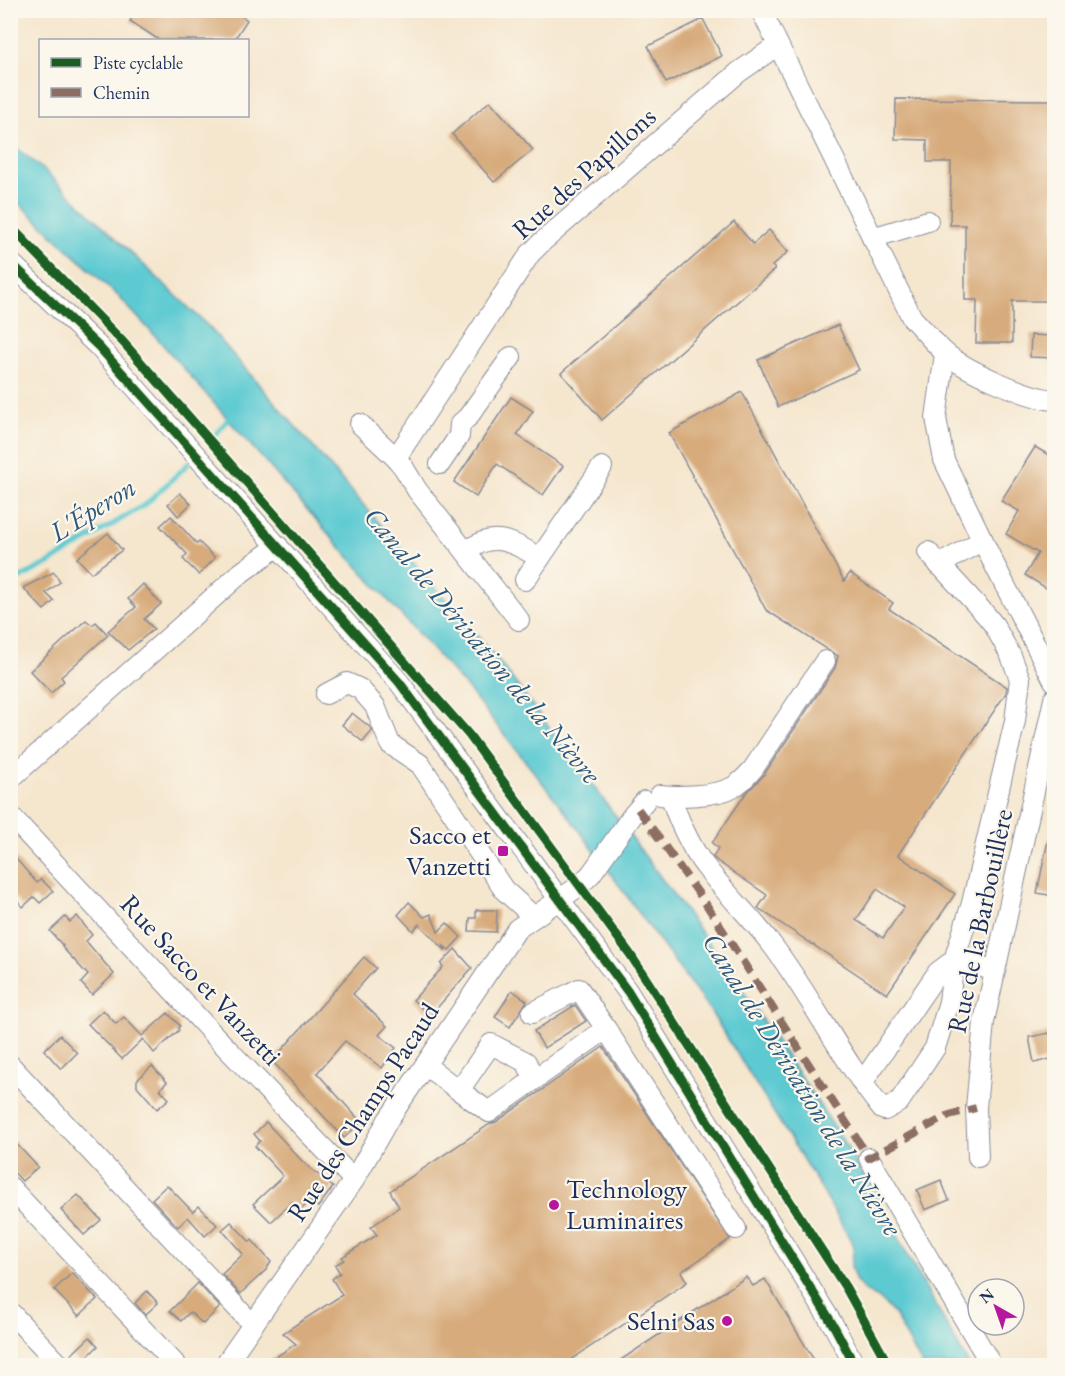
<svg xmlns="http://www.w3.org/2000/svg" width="1065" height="1376" font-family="'EB Garamond',serif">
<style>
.water{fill:#5dcad2;stroke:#3c7c98;stroke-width:1.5}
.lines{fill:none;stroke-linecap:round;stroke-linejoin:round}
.stream{stroke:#5dcad2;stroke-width:5}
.building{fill:#d7ab7b;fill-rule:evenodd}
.minor-casing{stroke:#888a96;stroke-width:22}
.minor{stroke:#fff;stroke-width:20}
.quiet{stroke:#8d6e63;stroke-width:8;stroke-dasharray:15 8;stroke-linecap:butt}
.cycleway-casing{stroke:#fbf7ec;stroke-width:13}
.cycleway{stroke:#1b5e20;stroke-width:9}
.poi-dot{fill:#b5179e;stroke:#fbf7ec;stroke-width:2}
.labels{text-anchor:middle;stroke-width:4.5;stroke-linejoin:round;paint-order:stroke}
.street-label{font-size:27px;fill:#1b2f5e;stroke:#fbf7ec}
.poi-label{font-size:27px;fill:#1b2f5e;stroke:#fbf7ec;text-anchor:end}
.water-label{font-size:28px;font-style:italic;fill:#2c567b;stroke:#fbf7ec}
</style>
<rect width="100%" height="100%" fill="#fbf7ec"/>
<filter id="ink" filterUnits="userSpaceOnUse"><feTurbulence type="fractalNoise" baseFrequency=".0167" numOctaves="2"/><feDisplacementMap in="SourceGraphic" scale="12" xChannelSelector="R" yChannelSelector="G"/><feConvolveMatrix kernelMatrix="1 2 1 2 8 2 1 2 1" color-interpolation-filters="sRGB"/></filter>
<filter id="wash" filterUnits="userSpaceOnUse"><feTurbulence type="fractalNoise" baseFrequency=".008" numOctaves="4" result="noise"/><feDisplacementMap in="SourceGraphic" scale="24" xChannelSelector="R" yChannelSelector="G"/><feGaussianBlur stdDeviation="1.35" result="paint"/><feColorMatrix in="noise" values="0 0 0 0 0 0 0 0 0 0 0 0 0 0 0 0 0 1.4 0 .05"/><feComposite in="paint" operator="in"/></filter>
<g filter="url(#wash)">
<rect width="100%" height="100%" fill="#f5e6ce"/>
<!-- water -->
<path class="water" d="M10 143 43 169 209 327 498 660 595 788 733 976 846 1145 969 1365H922L894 1314 880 1299 865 1291 856 1281 851 1267 854 1246 819 1185 711 1012 571 819 469 690 332 538 157 338 119 297 11 196Z"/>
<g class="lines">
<!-- stream -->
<g class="stream">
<path d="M215 435 231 416"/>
<path d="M10 583 49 563 146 504 189 463"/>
</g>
</g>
<g id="blocks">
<!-- building -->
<g class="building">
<path d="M137 10H233L247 20 234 40H159L130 21Z"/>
<path d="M703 19 722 56 666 83 648 46Z"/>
<path d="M896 99 1054 100V301H1012V343H976L977 300H965V225H950L951 162H927V140L895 139Z"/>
<path d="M490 101 533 150 494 182 452 134Z"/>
<path d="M734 222 753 244 769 230 788 252 772 266 775 269 602 420 561 373Z"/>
<path d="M838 325 859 370 778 407 758 360Z"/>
<path d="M1031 335 1054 336V358L1030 357Z"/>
<path d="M742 392 844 581 850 573 893 603 889 609 1007 687 1006 693 898 855 955 894 887 994 758 908 767 895 717 861 713 857 718 848 712 843 746 793 763 776 835 668 838 656 766 610 669 433ZM877 889 904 907 883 938 856 920Z"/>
<path d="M511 397 533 411 517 435 563 466 543 495 497 464 476 497 454 482Z"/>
<path d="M1035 447 1054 458V593L1025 575 1038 553 1006 534 1019 511 1001 501Z"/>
<path d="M180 493 191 504 178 516 168 504Z"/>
<path d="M171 516 197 544 199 542 215 558 199 575 183 559 187 554 160 526Z"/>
<path d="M108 533 122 550 91 573 77 558Z"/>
<path d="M54 572 60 582 46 593 54 601 44 610 23 588Z"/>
<path d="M143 584 161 604 144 619 154 629 128 650 108 631 136 607 128 599Z"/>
<path d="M86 620 92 625 96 622 108 635 61 677 64 681 51 693 30 671Z"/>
<path d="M352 713 371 728 372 731 363 742 342 725Z"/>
<path d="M1048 840 1054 841V896L1037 893Z"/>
<path d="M10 852 37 883 41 879 53 891 40 903 34 897 23 907 10 893Z"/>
<path d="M409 902 424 917 431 914 438 932 447 923 461 937 449 950 444 946 446 951 419 924 413 931 398 915Z"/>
<path d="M476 910H497L496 932 469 931 470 918H476Z"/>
<path d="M77 916 92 935 86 941 114 974 92 995 81 983 88 975 62 947 63 946 50 931 65 917 70 922Z"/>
<path d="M455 949 472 968 430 1016 413 1000 443 967 441 964Z"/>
<path d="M364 957 376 968 353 994 387 1026 379 1035 396 1048 382 1068 345 1041 317 1073 361 1122 344 1138 272 1061Z"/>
<path d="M512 990 527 1001 510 1027 495 1017Z"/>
<path d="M575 1005 586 1021 544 1048 534 1031Z"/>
<path d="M103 1010 116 1024 124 1017 142 1036 168 1013 180 1026 178 1028 179 1030 154 1053 143 1039 122 1059 88 1024Z"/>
<path d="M1050 1033 1054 1058 1034 1063 1029 1037Z"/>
<path d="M60 1035 77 1053 61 1069 44 1050Z"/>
<path d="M603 1047 730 1239 681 1272 687 1282 563 1365H263L296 1344 283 1333 342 1295 332 1279 340 1273 335 1265 344 1260 342 1257 377 1235 371 1227 399 1207 390 1191 490 1124 496 1122Z"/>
<path d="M152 1066 167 1082 160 1089 169 1099 157 1109 137 1086V1080Z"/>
<path d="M266 1122 303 1162 333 1187 318 1207 309 1201 301 1210 292 1202 271 1222 253 1204 283 1176 255 1146 260 1141 254 1134Z"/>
<path d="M10 1137 38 1167 22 1181 10 1168Z"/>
<path d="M941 1180 949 1200 925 1210 917 1190Z"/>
<path d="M167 1185 193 1212 199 1206 217 1225 205 1236 188 1217 178 1227 152 1199Z"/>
<path d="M78 1195 101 1220 84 1235 61 1210Z"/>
<path d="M231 1222 250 1242 252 1240 271 1262 266 1270 240 1294 222 1274 243 1254 222 1230Z"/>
<path d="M72 1273 97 1299 79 1316 54 1290Z"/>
<path d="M746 1277 753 1286 765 1279 817 1365H613Z"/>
<path d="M198 1283 220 1307 203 1324 190 1312 181 1321 170 1311Z"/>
<path d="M147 1291 158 1303 145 1315 135 1303Z"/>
<path d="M90 1337 98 1346 80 1364 71 1355Z"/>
</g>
</g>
</g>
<g filter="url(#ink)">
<use href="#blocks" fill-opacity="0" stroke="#888a96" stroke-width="1.5"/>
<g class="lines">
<!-- minor casing -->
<g class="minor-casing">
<g id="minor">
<path d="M761 10 912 318C923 329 933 342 944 352 964 370 1028 398 1054 400"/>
<path d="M872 238 928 221"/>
<path d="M10 262 99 347 399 682 628 992 835 1328 855 1366"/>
<path d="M945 354 936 418 944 460 992 560 1054 681"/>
<path d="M360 424 396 458 404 468 417 490 519 620"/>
<path d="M396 458 530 254 542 242 739 72 778 45"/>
<path d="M440 464 459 436 460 424 468 417 511 357"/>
<path d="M466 552C493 529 514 543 540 558"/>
<path d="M939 565 983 540"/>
<path d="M525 580 602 467"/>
<path d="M326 694 347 683 360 689 375 706 390 744 420 764 504 890 534 917"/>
<path d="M10 779 242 572 278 546"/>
<path d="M660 795C678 797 715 796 731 788 740 784 746 777 753 769L825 661"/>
<path d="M671 796C676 816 692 850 705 866 726 894 752 918 773 946 812 998 841 1058 882 1109L885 1110 899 1102 935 1048 949 1002 954 960 972 903 1015 721 1020 679 1011 656 994 625 985 614 928 552"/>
<path d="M10 815 214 1035 354 1180"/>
<path d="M532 1013 579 989 606 1029"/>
<path d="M10 1065 253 1325"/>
<path d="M425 1065 457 1089 462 1086 491 1044 526 1062 535 1079 606 1029 736 1229"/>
<path d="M862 1083 938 972 954 960 994 970"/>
<path d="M457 1089 489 1112 535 1079"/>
<path d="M978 1157 976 1108 984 1022 1054 699"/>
<path d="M869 1158 992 1366"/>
<path d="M10 1187 177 1366"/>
<path d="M10 1312 61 1366"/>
<path d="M224 1366 354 1180 388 1120 517 929 579 886 591 874 632 816 645 801"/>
</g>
</g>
<!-- minor -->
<use href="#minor" class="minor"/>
<!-- quiet -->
<path class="quiet" d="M638 809 704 901 869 1158 949 1115 976 1108"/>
<!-- cycleway casing -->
<g class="cycleway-casing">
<g id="cycleway">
<path d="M10 226 123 342 469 735 630 954 846 1288 889 1366"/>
<path d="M10 262 99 347 399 682 628 992 835 1328 855 1366"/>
</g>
</g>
<!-- cycleway -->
<use href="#cycleway" class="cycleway"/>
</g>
</g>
<!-- markers -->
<g class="poi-dot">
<rect x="497" y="845" width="12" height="12" rx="3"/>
<circle cx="554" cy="1205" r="6"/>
<circle cx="727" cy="1321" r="6"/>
</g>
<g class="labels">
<!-- street labels -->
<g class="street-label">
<text transform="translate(584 173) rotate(-42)" y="9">Rue des Papillons</text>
<text transform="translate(980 921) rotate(-78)" y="9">Rue de la Barbouillère</text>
<text transform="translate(201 980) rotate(47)" y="9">Rue Sacco et Vanzetti</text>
<text transform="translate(363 1112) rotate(-57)" y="9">Rue des Champs Pacaud</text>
</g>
<!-- poi labels -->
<g class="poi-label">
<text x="491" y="844">Sacco et<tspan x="491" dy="31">Vanzetti</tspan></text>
<text x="566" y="1198" text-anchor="start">Technology<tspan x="566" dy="31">Luminaires</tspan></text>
<text x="715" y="1330">Selni Sas</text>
</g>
<!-- water labels -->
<g class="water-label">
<text transform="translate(92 509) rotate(-32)" y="10">L'Éperon</text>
<text transform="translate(483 645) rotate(50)" y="10">Canal de Dérivation de la Nièvre</text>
<text transform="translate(803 1084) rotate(58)" y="10">Canal de Dérivation de la Nièvre</text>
</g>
</g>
<!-- margin -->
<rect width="1065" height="1376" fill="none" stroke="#fbf7ec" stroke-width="36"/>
<!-- legend -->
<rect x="39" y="39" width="210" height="78" fill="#fbf7ec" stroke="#a1a7b3" stroke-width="1.5"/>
<rect x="51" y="58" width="30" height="9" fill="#1b5e20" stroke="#a1a7b3" stroke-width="1.5"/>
<text x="93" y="69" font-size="18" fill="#1b2f5e">Piste cyclable</text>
<rect x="51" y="88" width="30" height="9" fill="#8d6e63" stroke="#a1a7b3" stroke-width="1.5"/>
<text x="93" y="99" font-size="18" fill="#1b2f5e">Chemin</text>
<!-- north arrow -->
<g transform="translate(996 1307) rotate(320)"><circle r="28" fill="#fbf7ec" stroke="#a1a7b3" stroke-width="1.5"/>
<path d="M0-4.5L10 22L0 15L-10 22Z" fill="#b5179e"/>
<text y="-9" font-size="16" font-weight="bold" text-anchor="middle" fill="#1b2f5e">N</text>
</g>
</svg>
